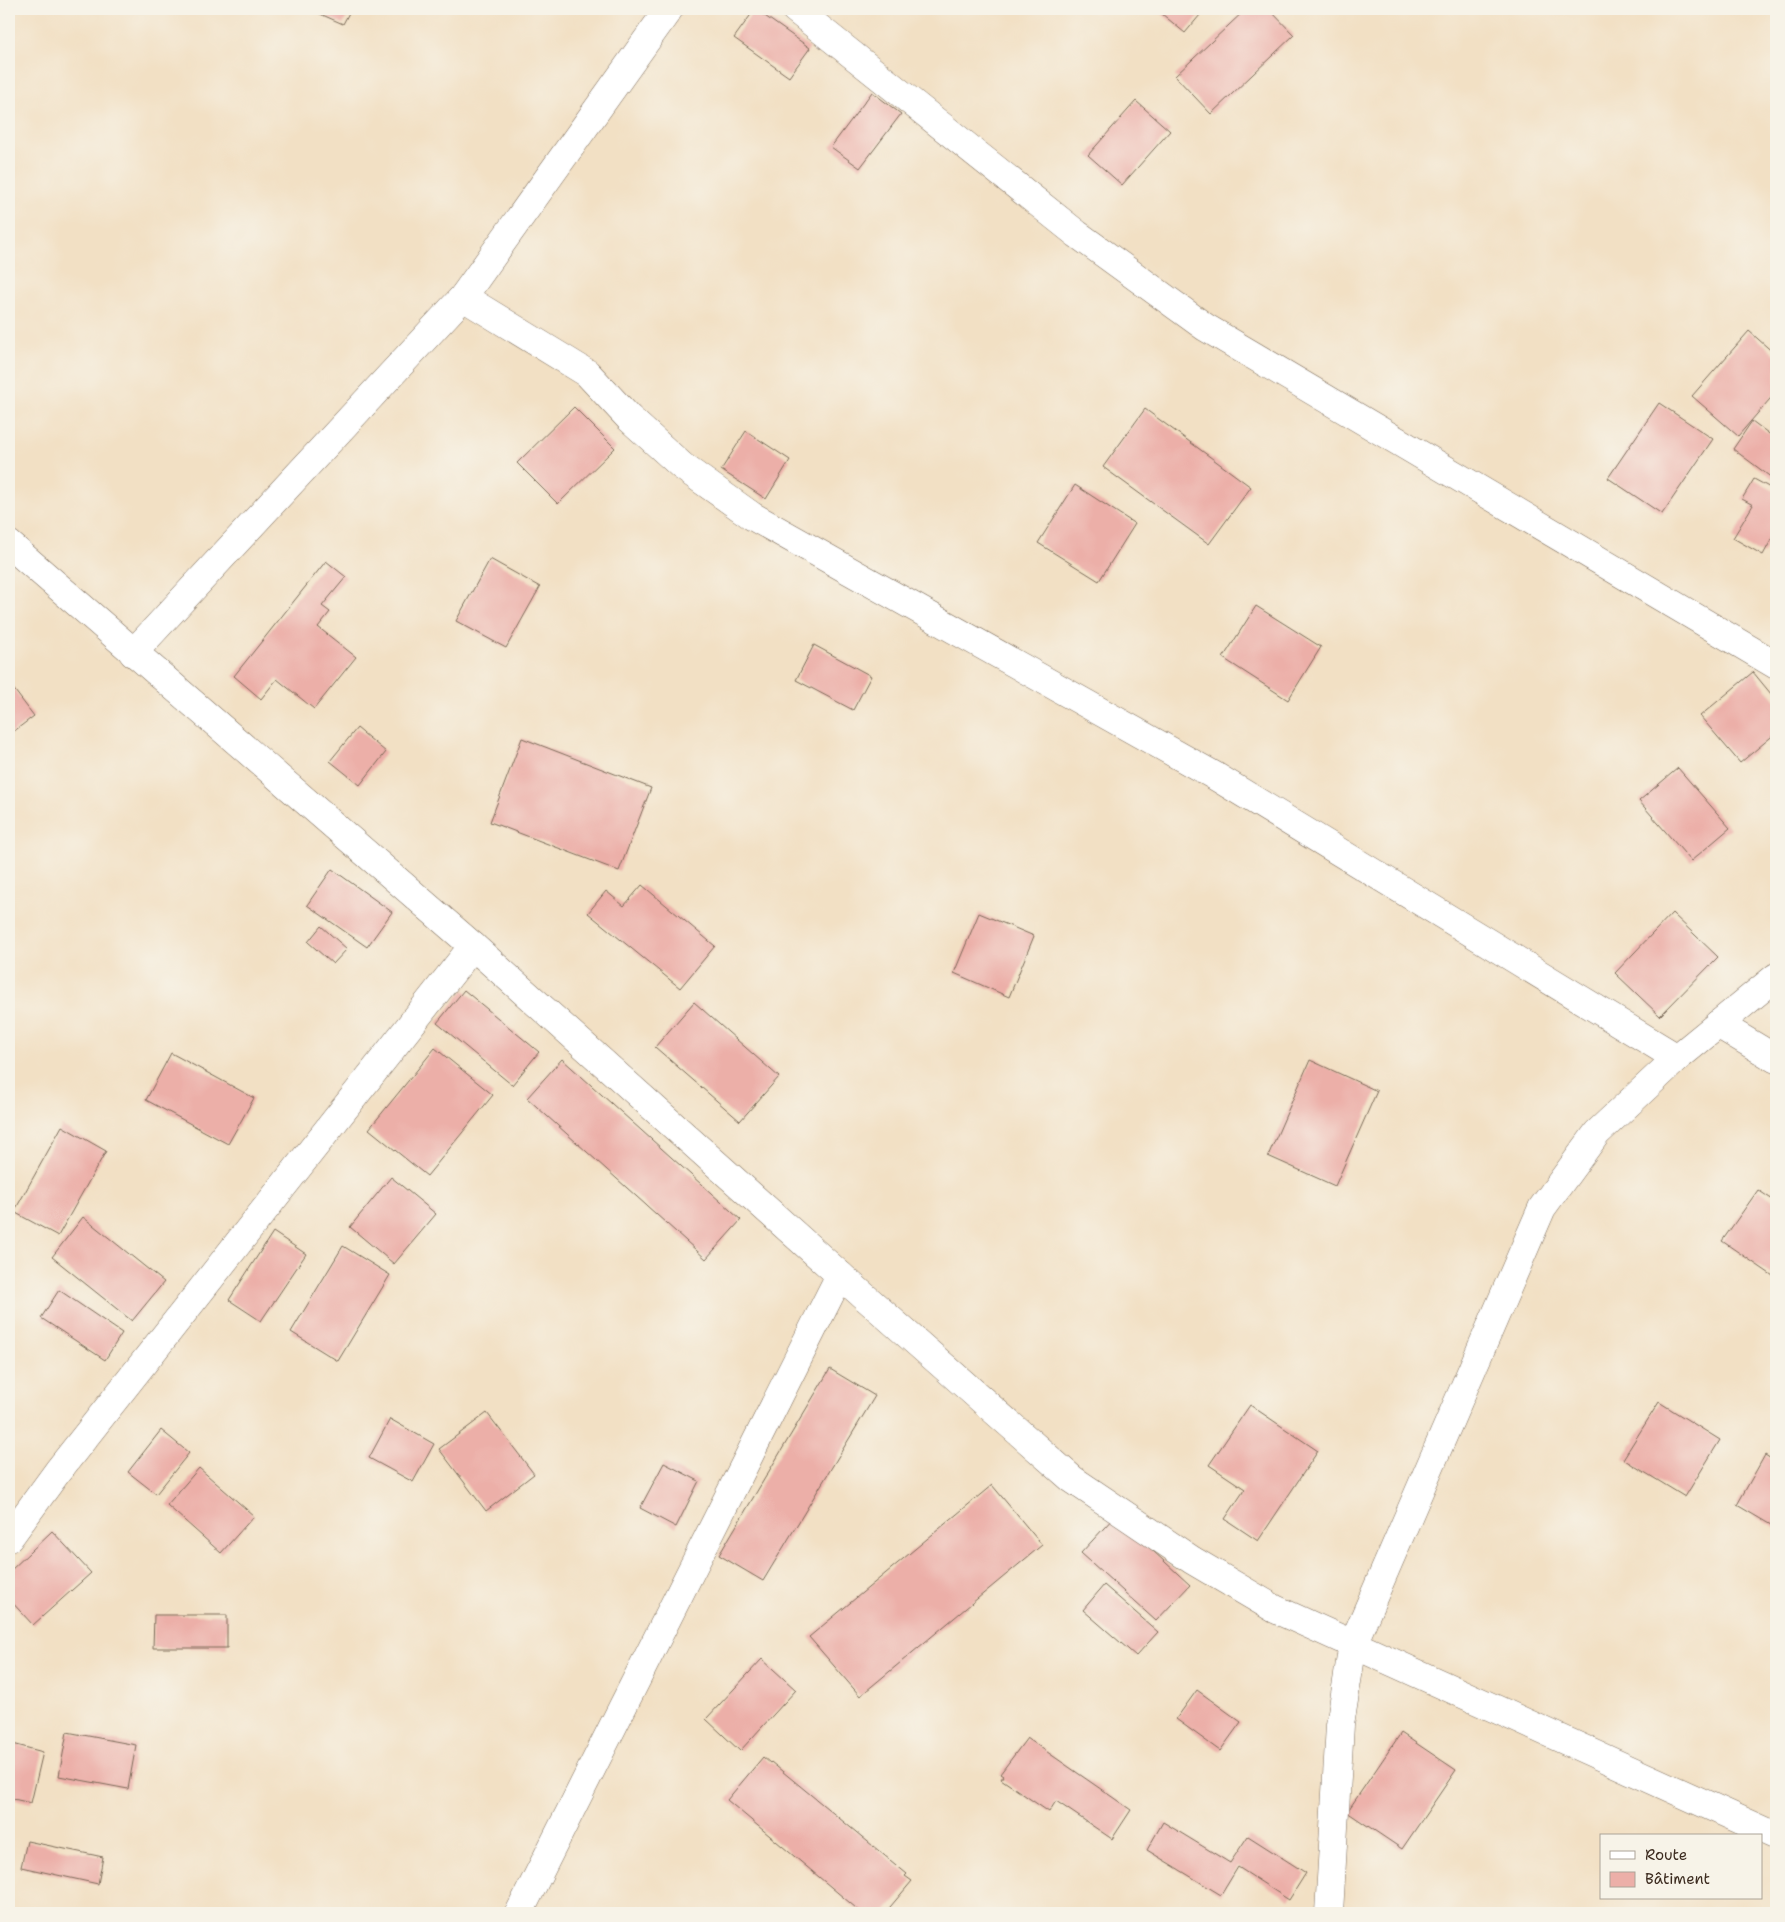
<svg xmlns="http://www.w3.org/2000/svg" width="1785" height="1922" font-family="'Shantell Sans',sans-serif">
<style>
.building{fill:#ecafa8}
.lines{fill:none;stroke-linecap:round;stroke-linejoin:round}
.minor-casing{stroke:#7b6a58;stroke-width:29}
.tertiary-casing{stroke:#7b6a58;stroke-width:29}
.minor{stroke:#fff;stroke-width:28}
.tertiary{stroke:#fff;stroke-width:28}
</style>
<rect width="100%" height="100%" fill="#f7f3e8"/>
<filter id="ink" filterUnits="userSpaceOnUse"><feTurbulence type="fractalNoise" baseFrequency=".02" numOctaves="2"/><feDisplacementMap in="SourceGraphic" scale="10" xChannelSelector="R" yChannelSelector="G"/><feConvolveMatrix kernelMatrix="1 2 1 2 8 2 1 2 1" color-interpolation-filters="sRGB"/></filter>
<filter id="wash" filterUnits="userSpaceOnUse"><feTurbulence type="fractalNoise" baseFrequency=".0096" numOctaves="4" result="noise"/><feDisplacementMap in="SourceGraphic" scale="20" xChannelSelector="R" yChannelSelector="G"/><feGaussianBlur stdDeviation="1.12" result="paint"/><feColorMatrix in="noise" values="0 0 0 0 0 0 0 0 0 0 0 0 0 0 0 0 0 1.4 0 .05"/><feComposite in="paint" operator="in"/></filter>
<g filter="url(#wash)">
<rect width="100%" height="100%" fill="#f2e0c4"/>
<g id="blocks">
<!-- building -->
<g class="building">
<path d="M309 9H351L343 24Z"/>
<path d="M755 9 810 48 789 77 734 38Z"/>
<path d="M1156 9H1205L1185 33Z"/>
<path d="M1246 9H1269L1294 35 1211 114 1175 76Z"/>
<path d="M872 92 901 114 860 168 831 147Z"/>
<path d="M1136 101 1170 131 1122 185 1088 155Z"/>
<path d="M1749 331 1776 355V392L1738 436 1692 396Z"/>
<path d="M1659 403 1713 439 1662 514 1608 478Z"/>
<path d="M574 407 615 448 558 504 517 463Z"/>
<path d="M1145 409 1251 487 1209 544 1103 467Z"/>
<path d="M1752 421 1776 439V481L1733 449Z"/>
<path d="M746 431 790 460 766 499 721 470Z"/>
<path d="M1754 479 1776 491V531L1763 555 1733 538 1753 505 1742 499Z"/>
<path d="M1075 485 1135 524 1099 581 1038 543Z"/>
<path d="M490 559 540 587 506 648 456 621Z"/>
<path d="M326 561 346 577 322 606 330 612 318 627 356 657 314 709 277 679 261 699 234 676Z"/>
<path d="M1256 606 1321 647 1288 700 1223 658Z"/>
<path d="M814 645 871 676 853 710 796 680Z"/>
<path d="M1753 672 1776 700V733L1740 763 1700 716Z"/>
<path d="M9 683 34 716 9 735Z"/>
<path d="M357 728 386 752 360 785 330 761Z"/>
<path d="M522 738 651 788 619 871 490 822Z"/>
<path d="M1678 768 1730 828 1691 861 1639 801Z"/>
<path d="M332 869 392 912 367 947 307 905Z"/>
<path d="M642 885 715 946 680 988 588 913 606 891 624 906Z"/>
<path d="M979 913 1034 936 1009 997 954 973Z"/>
<path d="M1672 913 1718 957 1660 1016 1615 973Z"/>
<path d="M321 926 347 949 333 964 308 942Z"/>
<path d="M464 990 539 1052 512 1085 437 1023Z"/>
<path d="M694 1002 779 1077 740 1121 655 1047Z"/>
<path d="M435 1048 493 1095 427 1176 369 1129Z"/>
<path d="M171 1053 254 1098 228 1144 146 1100Z"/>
<path d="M562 1059 741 1220 706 1259 527 1098Z"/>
<path d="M1310 1060 1377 1091 1335 1186 1268 1156Z"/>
<path d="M62 1126 106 1151 58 1236 14 1212Z"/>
<path d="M391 1177 436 1214 394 1264 350 1227Z"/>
<path d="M1758 1190 1776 1202V1278L1722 1241Z"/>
<path d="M83 1217 164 1282 132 1321 52 1257Z"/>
<path d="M273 1232 306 1254 261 1321 229 1300Z"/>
<path d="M343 1246 390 1275 338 1361 291 1332Z"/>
<path d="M59 1290 122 1333 105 1360 41 1318Z"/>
<path d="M830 1369 875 1396 763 1581 719 1555Z"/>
<path d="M1659 1402 1720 1440 1685 1497 1623 1459Z"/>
<path d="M1250 1405 1318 1451 1258 1541 1225 1519 1245 1489 1209 1465Z"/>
<path d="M487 1413 534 1474 486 1511 439 1449Z"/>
<path d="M390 1419 434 1444 413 1482 369 1458Z"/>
<path d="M161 1430 189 1453 156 1494 128 1472Z"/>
<path d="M1765 1455 1776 1462V1528L1737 1505Z"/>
<path d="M664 1463 699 1481 676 1527 640 1508Z"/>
<path d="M199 1468 254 1516 221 1553 167 1505Z"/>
<path d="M992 1485 1042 1545 860 1696 809 1637Z"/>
<path d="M1115 1516 1190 1585 1156 1621 1081 1553Z"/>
<path d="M52 1531 91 1573 33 1625 9 1599V1572Z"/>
<path d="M1104 1585 1158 1632 1136 1656 1083 1610Z"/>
<path d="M154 1615H227V1648H153Z"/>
<path d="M762 1659 796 1690 740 1751 706 1719Z"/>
<path d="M1197 1690 1241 1722 1220 1751 1176 1719Z"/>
<path d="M67 1732 136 1745 128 1789 59 1776Z"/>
<path d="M1401 1733 1456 1770 1402 1849 1347 1812Z"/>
<path d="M1027 1738 1131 1810 1112 1839 1056 1801 1049 1812 1001 1779 1003 1776 1000 1774Z"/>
<path d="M9 1743 43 1752 31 1803 9 1798Z"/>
<path d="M763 1757 770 1763 771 1762 907 1874 905 1876 912 1881 885 1913H862L727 1800Z"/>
<path d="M1163 1822 1230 1863 1248 1836 1306 1873 1289 1900 1238 1867 1221 1895 1147 1850Z"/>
<path d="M27 1841 103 1857 98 1884 21 1867Z"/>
</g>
</g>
</g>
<g filter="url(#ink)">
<use href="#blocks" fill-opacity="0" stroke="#7b6a58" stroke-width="1"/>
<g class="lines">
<!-- minor casing -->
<g class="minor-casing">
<g id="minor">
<path d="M795 9 1077 234 1205 327 1776 665"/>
<path d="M463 297 587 373 629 418 682 466 752 516 1215 776 1677 1058"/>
<path d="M133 653 463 297 669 9"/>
<path d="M1718 1024 1776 1059"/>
<path d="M9 1538 58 1471 473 946"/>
<path d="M519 1913 840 1275"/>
<path d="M1329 1913 1340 1725 1353 1644"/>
</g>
</g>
<!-- tertiary casing -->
<g class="tertiary-casing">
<g id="tertiary">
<path d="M9 544 473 946 840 1275 1072 1479 1192 1560 1275 1609 1776 1836"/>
<path d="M1353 1644 1542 1208 1597 1133 1677 1058 1776 977"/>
</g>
</g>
<!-- minor -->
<use href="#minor" class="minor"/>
<!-- tertiary -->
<use href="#tertiary" class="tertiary"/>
</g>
</g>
<!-- margin -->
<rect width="1785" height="1922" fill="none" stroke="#f7f3e8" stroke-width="30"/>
<!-- legend -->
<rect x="1600" y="1834" width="162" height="65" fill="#f7f3e8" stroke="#aca397"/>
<rect x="1610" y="1851" width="25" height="8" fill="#ffffff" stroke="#aca397"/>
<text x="1645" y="1860" font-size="15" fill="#3b2a1e">Route</text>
<rect x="1610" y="1872" width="25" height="15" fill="#ecafa8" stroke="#aca397"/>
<text x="1645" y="1884" font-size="15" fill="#3b2a1e">Bâtiment</text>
</svg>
